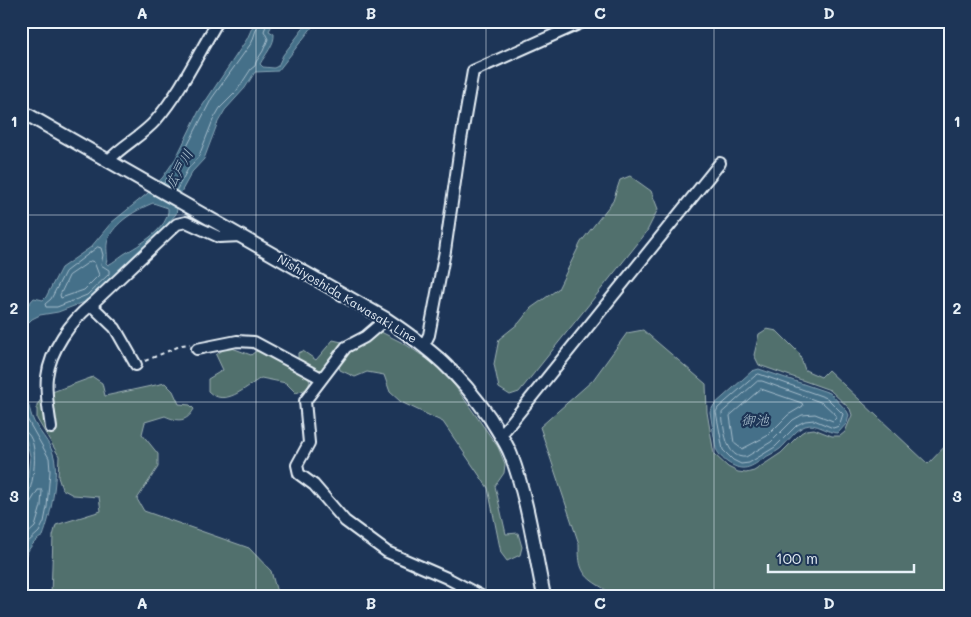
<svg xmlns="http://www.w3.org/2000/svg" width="971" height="617" font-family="Mali,'Klee One',sans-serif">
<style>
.green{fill:#516f6d;stroke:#9cb0b2}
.water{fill:#447089;stroke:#86a4b5;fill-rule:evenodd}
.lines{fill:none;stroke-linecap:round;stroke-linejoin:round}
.shore{stroke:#a6bdcc;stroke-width:1}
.minor-casing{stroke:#e8f1f8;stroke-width:14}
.major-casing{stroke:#e8f1f8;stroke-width:16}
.path{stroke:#e8f1f8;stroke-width:2;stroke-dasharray:4 4;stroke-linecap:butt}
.minor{stroke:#1d3557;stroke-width:10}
.major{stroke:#1d3557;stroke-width:12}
.grid{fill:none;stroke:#e8f1f8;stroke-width:1;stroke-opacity:0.55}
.labels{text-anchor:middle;stroke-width:4.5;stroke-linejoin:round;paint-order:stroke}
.street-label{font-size:12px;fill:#e8f1f8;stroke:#1d3557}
.water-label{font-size:14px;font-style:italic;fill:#afc4d1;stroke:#1d3557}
.neatline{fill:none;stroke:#e8f1f8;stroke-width:2}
.grid-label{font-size:16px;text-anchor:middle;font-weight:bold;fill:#e8f1f8}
</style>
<rect width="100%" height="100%" fill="#1d3557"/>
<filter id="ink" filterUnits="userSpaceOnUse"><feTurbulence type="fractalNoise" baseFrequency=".02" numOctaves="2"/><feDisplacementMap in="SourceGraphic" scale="10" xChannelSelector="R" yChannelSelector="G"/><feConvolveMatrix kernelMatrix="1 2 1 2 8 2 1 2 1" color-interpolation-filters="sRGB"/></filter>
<g filter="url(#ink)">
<!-- green -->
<g class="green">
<path d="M630 176 651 191 658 209 646 233 519 392 510 395 499 388 494 364 499 339 519 323 531 308 558 289 581 242 613 201 620 180Z"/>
<path d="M767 329 777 331 799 353 805 370 821 377 828 370 928 464 950 441V596H909L898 589 893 596H610C607 590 603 588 598 585 580 574 579 565 579 544L540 427 593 380 627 333 643 330 706 384 707 412 714 454 728 467 738 472 746 473 754 471 781 453 801 433 806 430 814 429 832 436H840L845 432 852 415 850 409 830 390 759 365 754 355 759 334Z"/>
<path d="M379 331 405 344 433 363 455 386 498 447 505 464 504 473 495 486 506 534 518 533 522 547 520 555 507 561 501 553 488 488 443 422 401 402 390 392 384 375 367 372 355 377 340 370 338 361 347 351Z"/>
<path d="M333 340 342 342V346L323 370 315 372C306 367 297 365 298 353L303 351 316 360Z"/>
<path d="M232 348 251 355 256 351 266 353 308 377 310 382 307 389 296 393 286 383 261 378C244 388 225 408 208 391V379L223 370 216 355 224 349Z"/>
<path d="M93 377 102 383 105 396 165 383 173 391 179 404 190 405 194 409C187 422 178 422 165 416L145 422 142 434 158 454V467L137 499 144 511 249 548 271 571 278 596H51L53 536 56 525 101 511 99 497 73 495 62 489 58 477 59 456 37 419V405L44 395Z"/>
</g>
<!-- water -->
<g class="water">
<path d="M255 21H274L269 31 274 34C275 44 265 55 260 64L263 67 274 68 278 66 283 55 309 21H317L316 23 318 25 316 27 313 26 278 71 255 72 245 88 225 110 218 122 204 159 192 172 180 194 176 214 163 229 90 300 58 312 40 315 32 319 21 330V308L27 306 34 298 43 300 46 297 61 268 91 247 111 223 148 193 163 177 176 158 199 111 247 39ZM153 203 168 208C170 228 139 245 124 254 118 258 114 262 108 265L106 263C109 255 105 248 108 240 114 222 138 209 153 203Z"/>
<path d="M759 369 830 393 847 411 849 415 847 423 838 433C827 433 817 422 805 426 795 430 788 442 780 449 775 453 768 455 763 459 752 466 745 472 732 465 725 462 719 455 716 449L710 412 714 405 752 371Z"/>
<path d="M21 384C27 395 28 405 32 417 37 431 51 442 54 457 59 477 50 518 43 536 31 542 24 556 21 569V499L27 486 30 456 27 442 21 431Z"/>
</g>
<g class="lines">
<!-- shore -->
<g class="shore">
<path d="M163 184 180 160 212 98 252 42 259 21"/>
<path d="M176 191 188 169 199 156 213 120 220 108 236 92 251 69 255 66 256 62 263 51 268 39 264 31 268 21"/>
<path d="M98 247 101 248 103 255 101 265 109 270V274L87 295 57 307H46L45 304 51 299 65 272Z"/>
<path d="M91 261 94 262 99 275 84 290 61 298 60 295 69 276Z"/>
<path d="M759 374 827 398 843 414 839 426 833 428 814 420 805 421 797 425 775 447 749 463 741 464 733 460 723 450 716 412 718 408 755 376Z"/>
<path d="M758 381H762L823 403 836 415V418L833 421 815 414 802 415 793 420 771 442 746 457C725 459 724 428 722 413Z"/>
<path d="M761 389 802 403 803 406 788 415 767 436 742 449 734 443 730 416Z"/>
<path d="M21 395 27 419 49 458 50 471 47 507 44 522 39 532 27 543 21 553"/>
<path d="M21 430C42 433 34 484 27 497L21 499"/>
<path d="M21 505 30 503 38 490H42L41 506 35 527 21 540"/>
</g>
<!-- minor casing -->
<g class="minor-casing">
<g id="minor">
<path d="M109 160C123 145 142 136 156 120 181 91 198 54 218 21"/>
<path d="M91 305 177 224 186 222 219 237 241 236"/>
<path d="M386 319 365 337 346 347 305 401 309 443 297 465 299 474 314 485 345 521 387 552 447 578 481 596"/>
<path d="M424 345 429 335 445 251 461 140 473 71 585 21"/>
<path d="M197 349 237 341 254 342 321 378"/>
<path d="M51 428C49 412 45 393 47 377 50 350 71 321 91 305L115 328 136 365"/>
<path d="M501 435 720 163"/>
</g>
</g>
<!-- major casing -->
<g class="major-casing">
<path id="major" d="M21 111 386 319C432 350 458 372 490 418 497 430 506 442 511 455 528 500 534 549 544 596"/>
</g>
<!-- path -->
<path class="path" d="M145 361 182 345 190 344"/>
<!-- minor -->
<use href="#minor" class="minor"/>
<!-- major -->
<use href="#major" class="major"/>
</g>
</g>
<!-- grid -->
<path class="grid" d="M256 21V596M486 21V596M714 21V596M21 215H950M21 402H950"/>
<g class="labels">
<!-- street labels -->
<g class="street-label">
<text transform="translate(347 299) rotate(31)" y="4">Nishiyoshida Kawasaki Line</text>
</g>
<!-- water labels -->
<g class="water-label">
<text transform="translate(179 169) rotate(-61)" y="5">広戸川</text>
<text x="755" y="425">御池</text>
</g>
</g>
<!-- margin -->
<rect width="971" height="617" fill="none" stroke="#1d3557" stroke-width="55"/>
<!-- scale -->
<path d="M768 564v8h146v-8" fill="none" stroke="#e8f1f8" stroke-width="2.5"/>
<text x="776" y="564" font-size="15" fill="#e8f1f8" stroke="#1d3557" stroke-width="4" paint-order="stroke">100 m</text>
<rect x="28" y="28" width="916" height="562" class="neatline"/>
<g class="grid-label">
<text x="142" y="19">A</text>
<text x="371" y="19">B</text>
<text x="600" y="19">C</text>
<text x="829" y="19">D</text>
<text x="14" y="127">1</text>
<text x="957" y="127">1</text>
<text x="14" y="314">2</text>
<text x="957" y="314">2</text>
<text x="14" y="502">3</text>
<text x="957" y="502">3</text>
<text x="142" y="609">A</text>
<text x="371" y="609">B</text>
<text x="600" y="609">C</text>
<text x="829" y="609">D</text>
</g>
</svg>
